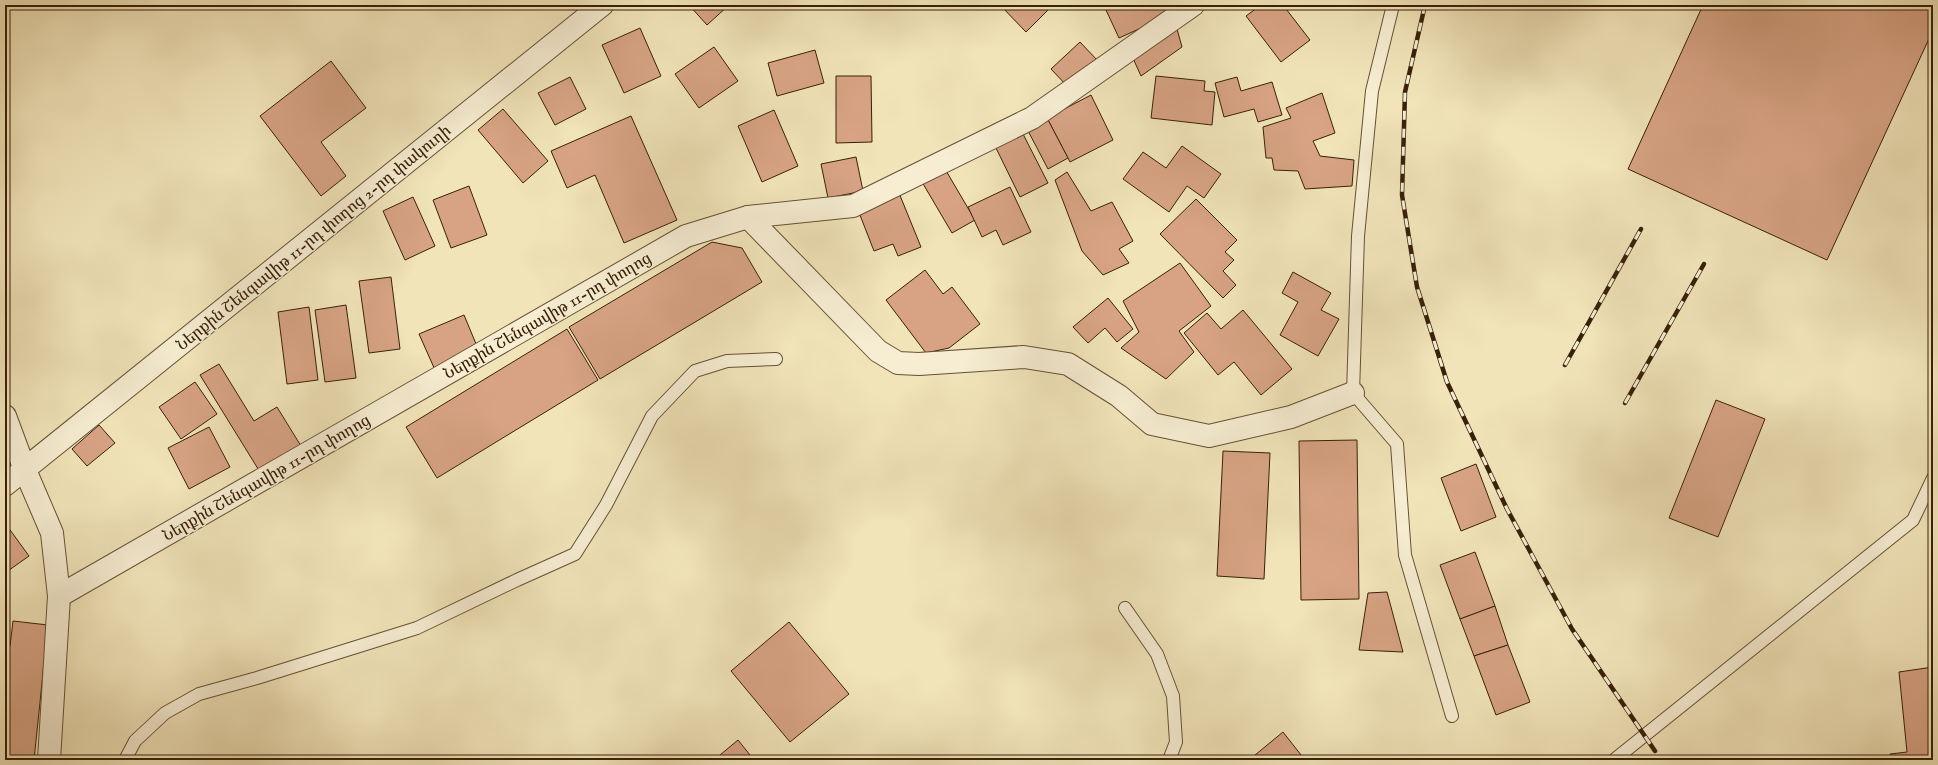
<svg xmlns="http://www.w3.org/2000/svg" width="1938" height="765" font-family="'IM FELL English','Noto Serif Armenian',serif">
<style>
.building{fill:#d7a384;stroke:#392008}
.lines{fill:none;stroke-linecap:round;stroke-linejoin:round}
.service-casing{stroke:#675134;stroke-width:14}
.minor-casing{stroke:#675134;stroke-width:24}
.service{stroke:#f6edd2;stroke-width:12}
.minor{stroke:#f6edd2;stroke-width:22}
.rail-casing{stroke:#392008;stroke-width:4.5}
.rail{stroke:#f6edd2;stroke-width:3;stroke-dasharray:9;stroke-linecap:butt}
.labels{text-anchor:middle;stroke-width:3;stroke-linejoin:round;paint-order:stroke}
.street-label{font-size:16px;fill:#392008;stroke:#f6edd2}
</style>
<rect width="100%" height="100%" fill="#f1e4b9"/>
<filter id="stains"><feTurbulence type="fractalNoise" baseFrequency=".005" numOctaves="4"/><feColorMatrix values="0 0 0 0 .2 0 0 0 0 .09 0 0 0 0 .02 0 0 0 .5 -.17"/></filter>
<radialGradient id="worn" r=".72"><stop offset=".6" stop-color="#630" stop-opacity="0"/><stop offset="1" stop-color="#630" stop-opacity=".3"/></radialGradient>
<!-- building -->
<g class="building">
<path d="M689 5H729L707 25Z"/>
<path d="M1000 5H1053L1026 32Z"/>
<path d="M1116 5H1170L1174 13 1119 38 1106 10Z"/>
<path d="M1261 5H1283L1310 40 1281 62 1246 16Z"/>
<path d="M1703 5H1933V30L1827 260 1628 169Z"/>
<path d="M640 28 661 76 624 93 602 45Z"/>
<path d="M1177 29 1182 47 1141 76 1132 56Z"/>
<path d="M1080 42 1098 61 1069 88 1051 69Z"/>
<path d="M714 47 738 81 699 108 675 74Z"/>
<path d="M815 50 824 83 777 96 768 63Z"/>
<path d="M331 61 366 108 321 142 346 176 321 196 260 116Z"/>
<path d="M836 76H871L872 142 836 143Z"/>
<path d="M1156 76 1205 81 1204 91 1215 92 1212 125 1151 118Z"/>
<path d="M570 77 586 109 555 125 538 93Z"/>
<path d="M1237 77 1241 91 1272 82 1282 115 1258 122 1254 109 1224 117 1215 83Z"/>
<path d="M1322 93 1335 133 1313 141 1320 156 1354 160 1352 186 1305 189 1298 171 1274 170 1272 158H1266L1263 127 1291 118 1286 108Z"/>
<path d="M1091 95 1113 140 1070 162 1047 118Z"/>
<path d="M503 109 548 161 523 183 478 130Z"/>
<path d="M774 110 798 166 762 182 738 126Z"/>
<path d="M631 116 677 220 624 243 595 175 567 188 551 151Z"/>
<path d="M1047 118 1068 158 1048 169 1026 127Z"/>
<path d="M1023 134 1048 183 1020 197 996 148Z"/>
<path d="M1182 146 1221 174 1204 198 1187 186 1169 212 1123 179 1143 152 1166 168Z"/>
<path d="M856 157 863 191 828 198 821 164Z"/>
<path d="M945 169 975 220 952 233 922 182Z"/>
<path d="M1067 172 1091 211 1112 202 1133 241 1119 249 1129 263 1103 275 1082 251 1055 180Z"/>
<path d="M469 186 487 235 451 248 433 200Z"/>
<path d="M1010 187 1031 232 1003 245 996 230 982 237 968 207Z"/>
<path d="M899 193 921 247 898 256 893 244 874 251 858 210Z"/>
<path d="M413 197 435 246 405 260 383 211Z"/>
<path d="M1196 199 1237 240 1225 252 1234 260 1223 271 1236 285 1223 298 1160 234Z"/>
<path d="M712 242 742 248 762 282 600 379 569 327Z"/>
<path d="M1180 263 1211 306 1179 331 1194 352 1166 379 1121 348 1139 332 1123 301Z"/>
<path d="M925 270 943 294 952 287 980 324 949 348 926 353 886 300Z"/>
<path d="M1293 272 1331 293 1321 310 1339 319 1318 356 1280 335 1298 302 1282 293Z"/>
<path d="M391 277 400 349 369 353 359 281Z"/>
<path d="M1108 298 1133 329 1117 342 1105 328 1088 343 1073 327Z"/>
<path d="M346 305 356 378 325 382 315 310Z"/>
<path d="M309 307 318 380 287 384 278 312Z"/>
<path d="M1243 310 1292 369 1261 395 1234 362 1218 375 1184 333 1207 313 1221 329Z"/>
<path d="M464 315 479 351 435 370 419 334Z"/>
<path d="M567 329 598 380 437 478 406 427Z"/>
<path d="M219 364 254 421 277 407 301 446 260 472 200 375Z"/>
<path d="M195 382 217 414 181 439 159 407Z"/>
<path d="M1716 400 1765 419 1718 537 1669 518Z"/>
<path d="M99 425 115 443 87 466 72 449Z"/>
<path d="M209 427 230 467 189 489 168 448Z"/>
<path d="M1357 440 1359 599 1301 600 1299 441Z"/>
<path d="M1223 451 1270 453 1264 579 1217 576Z"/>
<path d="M1476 464 1496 517 1461 531 1441 478Z"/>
<path d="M5 523 29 556 5 573Z"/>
<path d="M1475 552 1495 606 1460 619 1440 565Z"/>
<path d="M1387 592 1403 652 1359 650 1368 593Z"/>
<path d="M1495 606 1508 645 1474 656 1460 619Z"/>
<path d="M13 621 48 625 34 760H7L9 742 5 741V646H10Z"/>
<path d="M789 622 849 694 790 742 731 671Z"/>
<path d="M1508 645 1530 702 1496 715 1474 656Z"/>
<path d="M1933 667V760H1890V754L1907 752 1899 672Z"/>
<path d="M1283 732 1305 760H1249Z"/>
<path d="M738 740 754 760H714Z"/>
</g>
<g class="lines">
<!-- service casing -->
<g class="service-casing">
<g id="service">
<path d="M1393 5 1372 91 1358 236 1353 393 1397 444 1405 555 1452 716"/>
<path d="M1125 608 1157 654 1173 696 1176 742 1169 760"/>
<path d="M125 760 135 741 165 713 199 694 257 678 417 628 517 580 575 554 606 505 652 416 695 371 727 361 776 359"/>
<path d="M1614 760 1913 520 1933 478"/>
</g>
</g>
<!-- minor casing -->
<g class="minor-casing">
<g id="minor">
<path d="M748 217 878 351 898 363 919 364 1024 357 1068 364 1119 396 1152 424 1209 436 1291 417 1353 393"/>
<path d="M5 416 25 470 52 533 59 596 49 760"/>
<path d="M5 485 602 5"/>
<path d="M59 596 686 236 748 217 853 206 1032 118 1193 5"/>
</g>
</g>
<!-- service -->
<use href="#service" class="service"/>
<!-- minor -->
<use href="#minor" class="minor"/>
<!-- rail casing -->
<g class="rail-casing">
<g id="rail">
<path d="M1425 5 1405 92 1402 195 1417 287 1447 382 1507 509 1572 629 1655 751"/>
<path d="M1565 365 1641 229"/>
<path d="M1625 403 1704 264"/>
</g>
</g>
<!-- rail -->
<use href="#rail" class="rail"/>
</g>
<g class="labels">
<!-- street labels -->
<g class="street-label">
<text transform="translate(313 237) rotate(-39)" y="6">Ներքին Շենգավիթ 11-րդ փողոց 2-րդ փակուղի</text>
<text transform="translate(547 315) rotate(-30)" y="6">Ներքին Շենգավիթ 11-րդ փողոց</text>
<text transform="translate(266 477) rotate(-30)" y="6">Ներքին Շենգավիթ 11-րդ փողոց</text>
</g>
</g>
<!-- margin -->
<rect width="1938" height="765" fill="none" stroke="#f1e4b9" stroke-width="20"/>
<rect x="6" y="6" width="1926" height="753" fill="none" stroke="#392008" stroke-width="2"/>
<rect x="10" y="10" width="1918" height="745" fill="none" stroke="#392008"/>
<rect width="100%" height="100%" filter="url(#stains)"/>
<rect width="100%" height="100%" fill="url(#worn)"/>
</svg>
